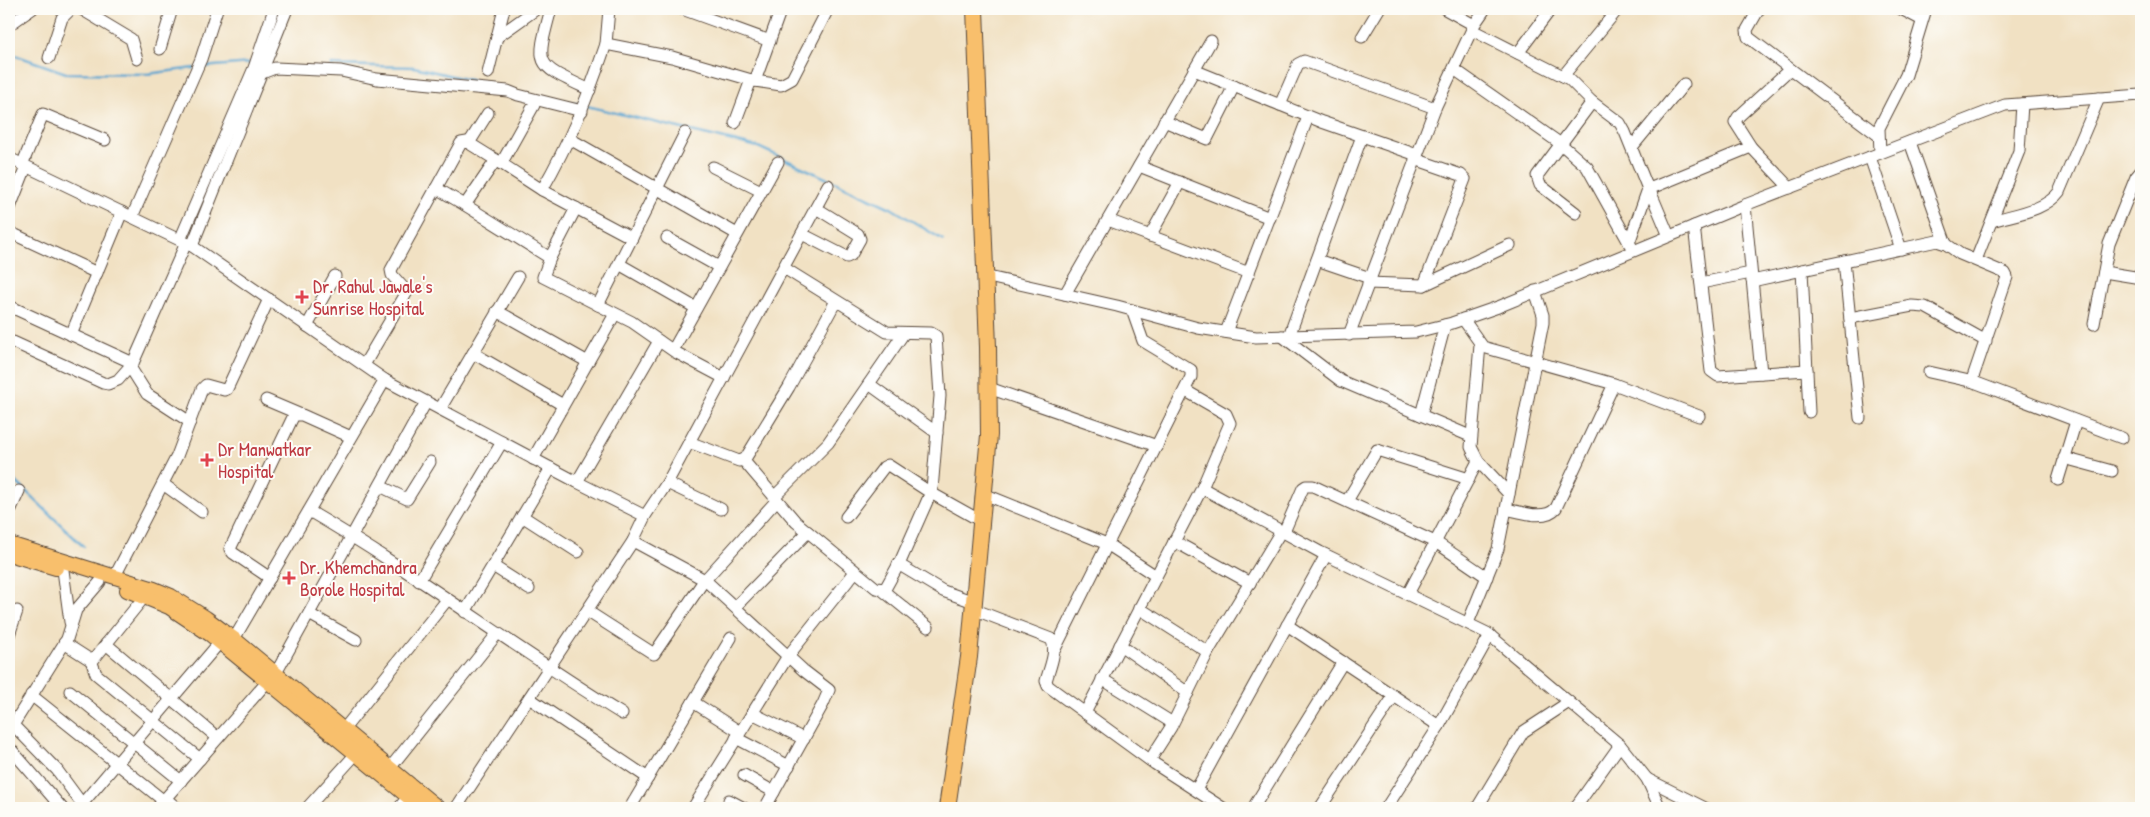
<svg xmlns="http://www.w3.org/2000/svg" width="2150" height="817" font-family="'Patrick Hand',sans-serif">
<style>
.lines{fill:none;stroke-linecap:round;stroke-linejoin:round}
.stream{stroke:#58a4d0;stroke-width:2.5}
.minor-casing{stroke:#564537;stroke-width:13}
.major-casing{stroke:#564537;stroke-width:16}
.highway-casing{stroke:#564537;stroke-width:18}
.minor{stroke:#fff;stroke-width:11}
.major{stroke:#f8bf6c;stroke-width:14}
.highway{stroke:#f8bf6c;stroke-width:16}
.health-dot{fill:#e0444e;stroke:#fdfcf7;stroke-width:2}
.labels{text-anchor:middle;stroke-width:4;stroke-linejoin:round;paint-order:stroke}
.health-label{font-size:19px;fill:#be3a42;stroke:#fdfcf7;text-anchor:start}
</style>
<rect width="100%" height="100%" fill="#fdfcf7"/>
<filter id="ink" filterUnits="userSpaceOnUse"><feTurbulence type="fractalNoise" baseFrequency=".02" numOctaves="2"/><feDisplacementMap in="SourceGraphic" scale="10" xChannelSelector="R" yChannelSelector="G"/><feConvolveMatrix kernelMatrix="1 2 1 2 8 2 1 2 1" color-interpolation-filters="sRGB"/></filter>
<filter id="wash" filterUnits="userSpaceOnUse"><feTurbulence type="fractalNoise" baseFrequency=".0096" numOctaves="4" result="noise"/><feDisplacementMap in="SourceGraphic" scale="20" xChannelSelector="R" yChannelSelector="G"/><feGaussianBlur stdDeviation="1.12" result="paint"/><feColorMatrix in="noise" values="0 0 0 0 0 0 0 0 0 0 0 0 0 0 0 0 0 1.4 0 .05"/><feComposite in="paint" operator="in"/></filter>
<g filter="url(#wash)">
<rect width="100%" height="100%" fill="#f1e1c3"/>
<g class="lines">
<!-- stream -->
<g class="stream">
<path d="M9 53 66 73 147 74 194 68"/>
<path d="M331 65 414 67 487 84"/>
<path d="M202 67 251 63"/>
<path d="M568 102 579 104"/>
<path d="M587 106 758 147 891 208 943 240"/>
<path d="M9 475 84 547"/>
</g>
</g>
</g>
<g filter="url(#ink)">
<g class="lines">
<!-- minor casing -->
<g class="minor-casing">
<g id="minor">
<path d="M81 9 131 39 137 59"/>
<path d="M551 9C535 68 535 64 590 90"/>
<path d="M682 9 770 41"/>
<path d="M1445 9 1474 25"/>
<path d="M1759 9 1747 30 1748 37 1878 135"/>
<path d="M1901 9 1922 20"/>
<path d="M9 25 32 9"/>
<path d="M1472 30 1569 79 1592 102 1620 123 1625 132 1648 189 1629 243"/>
<path d="M497 37 535 10"/>
<path d="M1362 37 1379 9"/>
<path d="M606 44 609 9"/>
<path d="M160 49 172 9"/>
<path d="M1518 53 1551 9"/>
<path d="M49 58 62 18 71 9"/>
<path d="M1454 69 1561 144 1587 167 1631 246"/>
<path d="M1194 70 1322 122 1417 155"/>
<path d="M262 73 275 68 341 71 377 79 508 91 518 95 582 111"/>
<path d="M488 73 504 9"/>
<path d="M1563 76 1618 9"/>
<path d="M755 81 781 85 792 79 828 9"/>
<path d="M1280 105 1298 64 1304 61 1435 108"/>
<path d="M1164 121 1207 139 1234 86"/>
<path d="M735 123 751 80"/>
<path d="M570 139 737 234"/>
<path d="M1910 142 1946 244"/>
<path d="M469 143 488 113"/>
<path d="M1632 147 1684 84"/>
<path d="M1880 153 1879 128 1906 75 1926 9"/>
<path d="M1870 157 1901 249"/>
<path d="M9 158 192 246 385 380 577 482 645 516 633 541 456 808"/>
<path d="M1415 159 1461 175 1465 179 1424 285"/>
<path d="M501 164 534 105"/>
<path d="M22 165 43 114 105 140"/>
<path d="M1139 166 1270 218"/>
<path d="M713 167 761 191"/>
<path d="M1648 186 1669 236"/>
<path d="M436 188 465 205"/>
<path d="M1790 188 1751 147 1735 122 1738 117 1790 69"/>
<path d="M1649 189 1751 147"/>
<path d="M542 190 632 238"/>
<path d="M1745 205 1761 373"/>
<path d="M9 210 26 167"/>
<path d="M1576 213 1540 185 1537 176 1592 102"/>
<path d="M132 217 201 59 217 9"/>
<path d="M1108 220 1249 273"/>
<path d="M1992 221C2014 214 2045 211 2059 192L2099 98"/>
<path d="M1694 226 1711 371 1718 376 1807 370"/>
<path d="M9 232 97 273"/>
<path d="M802 234 847 257 851 255 860 239 858 234 816 208"/>
<path d="M1150 236 1180 182"/>
<path d="M667 238 719 267"/>
<path d="M180 240 254 68 274 9"/>
<path d="M192 246 287 9"/>
<path d="M550 258 576 208"/>
<path d="M1317 260 1370 278"/>
<path d="M1976 260 2019 151 2022 104"/>
<path d="M1844 261 1860 418"/>
<path d="M619 264 696 308"/>
<path d="M1802 270 1809 412"/>
<path d="M2104 272 2141 278"/>
<path d="M984 276 1117 306 1198 328 1256 337 1416 332 1452 323 1498 307 1745 205 2005 105 2141 95"/>
<path d="M1752 281 1937 241 1946 244 1960 254 2005 273 2007 277 1973 377 1974 382 2122 438"/>
<path d="M1368 283 1424 285 1510 245"/>
<path d="M1701 283 1751 273"/>
<path d="M1065 294 1211 41"/>
<path d="M598 305 685 133"/>
<path d="M9 306 133 363"/>
<path d="M497 311 588 362"/>
<path d="M1850 318 1912 306 1925 307 1986 341"/>
<path d="M1463 319 1483 347 1614 384 1699 416"/>
<path d="M2094 324 2109 244 2136 177 2141 171"/>
<path d="M307 326 335 276"/>
<path d="M1226 332 1308 117"/>
<path d="M71 335 122 212"/>
<path d="M1349 335 1435 108 1474 25 1485 9"/>
<path d="M1282 336 1341 381 1470 436"/>
<path d="M1289 336 1362 136"/>
<path d="M13 342 103 383 108 384 118 380 133 363 186 243"/>
<path d="M1480 345 1471 447 1478 461 1509 494"/>
<path d="M673 350 778 162"/>
<path d="M473 353 563 405"/>
<path d="M364 365 407 292 392 275 391 270 461 143 467 142 496 160"/>
<path d="M130 367 147 394 190 422"/>
<path d="M1929 372 1974 382"/>
<path d="M724 378 675 352 632 322 543 277 550 258 465 205 496 160 542 190C570 141 588 97 606 44L672 57 755 81 781 9"/>
<path d="M869 384 937 433"/>
<path d="M989 388 1157 446"/>
<path d="M266 400 299 414"/>
<path d="M440 409 518 277"/>
<path d="M1421 415 1445 325"/>
<path d="M689 442 739 461 745 459 789 387 836 301"/>
<path d="M2064 458 2112 471"/>
<path d="M533 459 615 314"/>
<path d="M743 460 796 522 876 588 885 589 901 560 932 490 940 396 936 336 931 333 887 332 784 268"/>
<path d="M2058 480 2076 421"/>
<path d="M577 482 659 341"/>
<path d="M667 483 721 509"/>
<path d="M163 484 202 512"/>
<path d="M380 486 407 499 430 462"/>
<path d="M1202 488 1320 552 1487 633 1620 745 1647 779 1660 808"/>
<path d="M984 494 1107 544 1156 576"/>
<path d="M774 497 828 443 904 333"/>
<path d="M1347 501 1377 450 1469 479"/>
<path d="M1506 509C1521 512 1545 521 1556 508L1614 384"/>
<path d="M309 511C416 573 516 649 622 714"/>
<path d="M9 513 19 491"/>
<path d="M522 516 578 552"/>
<path d="M645 516 667 483 828 185"/>
<path d="M846 517 884 467 888 465 931 493 981 521"/>
<path d="M1284 532 1303 488 1306 486H1313L1437 543 1487 577"/>
<path d="M633 541 705 580 803 670 829 690 823 704 765 808"/>
<path d="M1174 541 1250 583"/>
<path d="M898 564 943 591 974 602"/>
<path d="M493 566 529 589"/>
<path d="M63 570 70 622"/>
<path d="M115 576 177 456 202 389 206 385 224 390 227 389 269 299"/>
<path d="M270 578 233 553 230 549 293 417 296 415H302L351 437"/>
<path d="M419 581 502 442"/>
<path d="M881 589 928 627"/>
<path d="M1408 594 1478 461"/>
<path d="M735 607 808 532"/>
<path d="M1139 608 1208 652 1172 725"/>
<path d="M973 609 1051 639C1058 651 1049 669 1046 681L1048 686 1155 764 1223 808"/>
<path d="M587 611 654 654 703 582 777 500"/>
<path d="M465 612 551 468"/>
<path d="M309 614 356 640"/>
<path d="M1468 623 1498 549 1543 323V315L1535 291"/>
<path d="M1287 625 1439 726"/>
<path d="M9 635 17 611"/>
<path d="M234 639 385 380"/>
<path d="M64 643 89 659H94L145 596"/>
<path d="M106 644 218 738"/>
<path d="M1120 645 1188 693"/>
<path d="M1054 651 1191 377V370L1143 341 1132 310"/>
<path d="M1208 652 1281 531"/>
<path d="M91 660 96 674 200 759"/>
<path d="M276 673 426 402"/>
<path d="M1102 679 1171 722V727L1150 760"/>
<path d="M70 691 181 781"/>
<path d="M31 695 164 801"/>
<path d="M529 698 648 778"/>
<path d="M693 702 740 732"/>
<path d="M752 713 804 739"/>
<path d="M1085 713 1202 488 1230 423 1226 414 1186 391"/>
<path d="M344 729 447 600"/>
<path d="M736 738 789 766"/>
<path d="M9 747 62 808"/>
<path d="M390 768 497 634"/>
<path d="M744 775 774 792"/>
<path d="M1647 779 1705 808"/>
<path d="M1196 790 1326 555"/>
<path d="M166 799 177 808"/>
<path d="M729 800 744 808"/>
<path d="M82 804 220 642"/>
<path d="M85 808 57 770 13 725 67 639 76 610 100 582"/>
<path d="M157 808 267 682"/>
<path d="M307 808 355 755"/>
<path d="M399 808 408 797"/>
<path d="M630 808 731 638"/>
<path d="M693 808 788 656 855 572"/>
<path d="M1253 808 1343 662"/>
<path d="M1320 808 1394 696"/>
<path d="M1386 808 1439 726 1490 635"/>
<path d="M1477 808 1523 732 1569 702"/>
<path d="M1575 808 1620 745"/>
</g>
</g>
<!-- major casing -->
<g class="major-casing">
<g id="major">
<path d="M9 544 154 589 171 596 206 618 234 639 438 808"/>
<path d="M9 554 56 568"/>
<path d="M127 590 169 607 211 635 422 808"/>
</g>
</g>
<!-- highway casing -->
<g class="highway-casing">
<path id="highway" d="M947 808 969 657 989 435 988 347 975 9"/>
</g>
<!-- minor -->
<use href="#minor" class="minor"/>
<!-- major -->
<use href="#major" class="major"/>
<!-- highway -->
<use href="#highway" class="highway"/>
</g>
</g>
<!-- markers -->
<g class="health-dot">
<path d="M299.5 289.5h5v5h5v5h-5v5h-5v-5h-5v-5h5z"/>
<path d="M204.5 452.5h5v5h5v5h-5v5h-5v-5h-5v-5h5z"/>
<path d="M286.5 570.5h5v5h5v5h-5v5h-5v-5h-5v-5h5z"/>
</g>
<g class="labels">
<!-- health labels -->
<g class="health-label">
<text x="313" y="293">Dr. Rahul Jawale's<tspan x="313" dy="22">Sunrise Hospital</tspan></text>
<text x="218" y="456">Dr Manwatkar<tspan x="218" dy="22">Hospital</tspan></text>
<text x="300" y="574">Dr. Khemchandra<tspan x="300" dy="22">Borole Hospital</tspan></text>
</g>
</g>
<!-- margin -->
<rect width="2150" height="817" fill="none" stroke="#fdfcf7" stroke-width="30"/>
</svg>
